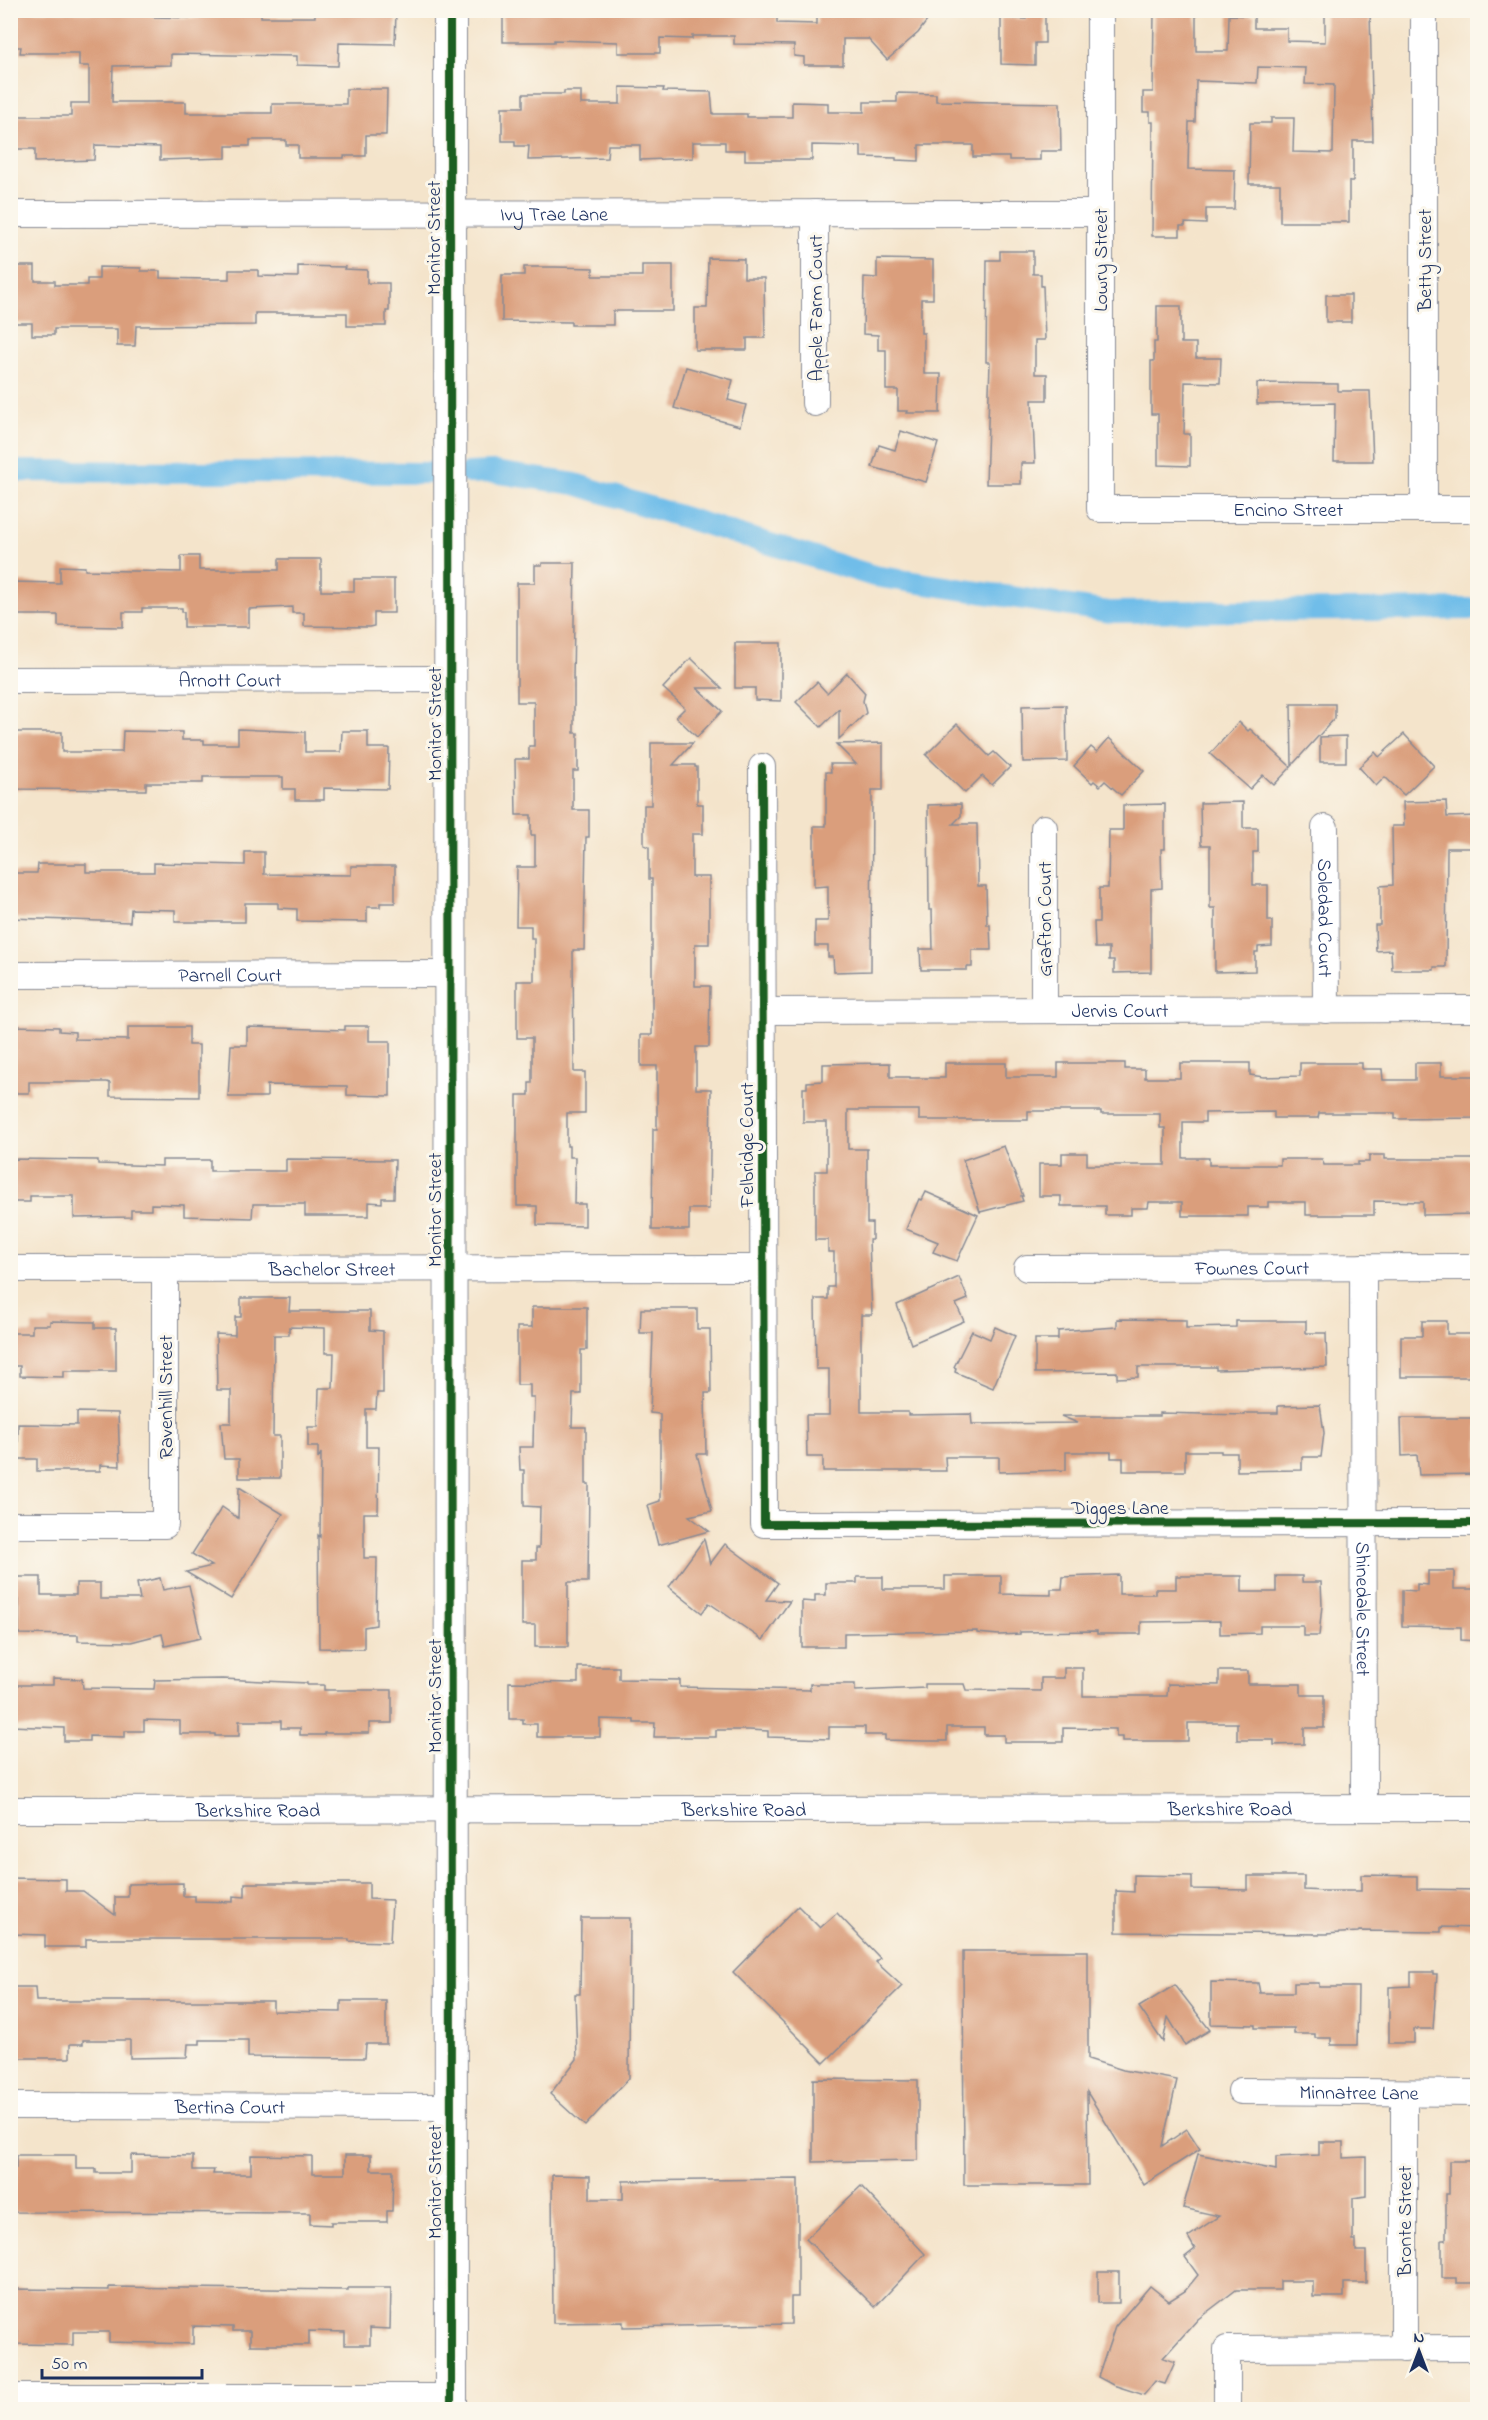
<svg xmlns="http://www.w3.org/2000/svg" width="1488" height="2420" font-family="'Indie Flower',sans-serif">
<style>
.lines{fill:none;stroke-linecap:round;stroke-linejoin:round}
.canal{stroke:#6fbde9;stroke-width:22}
.building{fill:#da9e7c}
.minor-casing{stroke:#888a94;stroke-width:28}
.tertiary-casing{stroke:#888a94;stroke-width:34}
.minor{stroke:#fff;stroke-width:26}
.tertiary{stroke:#fff;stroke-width:32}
.cycleway-casing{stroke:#fbf7ec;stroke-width:11}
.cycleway{stroke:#1b5e20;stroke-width:8}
.labels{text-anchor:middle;stroke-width:6;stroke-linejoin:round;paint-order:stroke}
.street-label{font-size:20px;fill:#1b2f5e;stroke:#fbf7ec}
</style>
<rect width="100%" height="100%" fill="#fbf7ec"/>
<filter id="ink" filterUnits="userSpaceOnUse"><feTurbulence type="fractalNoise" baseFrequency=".0167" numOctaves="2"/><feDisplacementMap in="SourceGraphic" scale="12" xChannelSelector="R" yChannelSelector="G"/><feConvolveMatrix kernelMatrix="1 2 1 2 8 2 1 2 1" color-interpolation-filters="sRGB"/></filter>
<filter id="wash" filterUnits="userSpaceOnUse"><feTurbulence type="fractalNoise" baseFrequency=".008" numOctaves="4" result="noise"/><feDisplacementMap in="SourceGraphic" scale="24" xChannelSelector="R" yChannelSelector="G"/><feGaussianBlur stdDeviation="1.35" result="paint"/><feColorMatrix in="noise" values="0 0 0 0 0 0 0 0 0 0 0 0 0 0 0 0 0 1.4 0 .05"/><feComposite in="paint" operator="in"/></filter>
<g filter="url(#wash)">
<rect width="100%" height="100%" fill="#f4e4cb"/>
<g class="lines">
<!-- canal -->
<g class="canal">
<path d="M10 471 431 473"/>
<path d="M469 473 493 472 575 484 874 576 1110 612 1478 609"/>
</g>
</g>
<g id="blocks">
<!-- building -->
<g class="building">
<path d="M10 10 98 13V10H153V17L199 18V14H208V10H261V17H315V10L396 11 395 44 339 43 338 66 297 65V56L171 54V65L113 66 112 102H186V113H272V104H346V89H387L386 135H366V156H344V158H298V145H286V140H250V146H226V158L160 160V147L95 145 94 160 35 162V149H13V116H71V103H89V66H79V53H20L21 47H10Z"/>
<path d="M503 10H777V23L817 24V16H824V11L876 13 874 10H935L918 33 887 60 868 39H843V65H804V57L794 56V45L734 44V36H692V39L660 38V53H618V42L554 40V42H503Z"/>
<path d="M1154 10H1196V51H1228L1229 15 1254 16V28H1287V41L1325 42V10H1370L1373 141H1353V181H1349V222H1280V184H1249L1250 123H1271V118H1294L1293 152 1333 153 1334 85 1305 84 1306 68 1258 67 1257 83 1196 81 1195 122H1189L1188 169 1235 170 1234 209H1206V224L1185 223V226H1180V236H1152L1153 122H1150V112H1143V92H1153Z"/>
<path d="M1026 14H1045V43H1035V65L1001 64V18L1026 19Z"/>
<path d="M620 87 664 88 663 91 711 92 713 114H747V117H792V102L828 103V112H864V102H897V93L936 94V101L1060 103 1061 151H1040V160H1009V157H973V145H919V161L896 160V158L861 157V146L812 145V160H745V150H725V142H693V158L640 160V145H608L607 158 528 160 529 146H515V141H502V107H523V94H564V91H581V104H620Z"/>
<path d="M1000 251H1033V274H1041V286H1043L1045 340H1035V374H1047V400H1032L1035 463H1021V484H986L990 362H986L987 260H1000Z"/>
<path d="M708 258 744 259V278H764L765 338H747V350H695V308H707Z"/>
<path d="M877 259 933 260V299H921V333H924V374H941L940 413H907L908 411H898V390H886V350H878V335L863 334 864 277 877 278Z"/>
<path d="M642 265H673V311H613V325H571V322L502 321V275H524V267H555L593 268V276H642Z"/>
<path d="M12 266H35V281H55V285H87V279H99V267L141 268V271H160V278L207 279H229V270H258V276L298 277V266L345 267 344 269 367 270V283H389V311H386V326H347V313H255V325L136 326 135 346H117V329H54V335H32V323H11Z"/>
<rect x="1326" y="295" width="25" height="27"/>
<path d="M1157 306H1181V343H1196V358H1221L1220 383 1185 382 1184 434H1190V466L1158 465V414H1151V361H1154V342H1157Z"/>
<path d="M686 367 733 380 728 400 746 405 740 426 674 408Z"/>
<path d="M1257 383 1338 384V391H1370L1373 461H1334L1335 403 1257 404Z"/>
<path d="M901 431 938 443 926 482 872 467 879 445 895 450Z"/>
<path d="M181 556H199V570H279V559H321V591H354V579H394V613H374V626L369 627 304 626V613H292V607L249 609V627H184V612H182V608H142V612H123V627L58 626V615H10V582L60 583V566L85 567V570L181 572Z"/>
<path d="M542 563H575L573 679H574V733H578V771H573V810H589V837H586L584 950H573L574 1072H585V1113H567V1146H569V1157H575L574 1204H585V1226L537 1225V1206H517V1095H529V1083H532V1038H517V981H534V938H531V926H516L517 867H535V835H531V815H516L515 759H529V746H534V702H517V583H535V565H542Z"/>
<path d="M735 643H781V701L755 700V688H735Z"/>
<path d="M691 658 722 688H697L722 711 697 737 676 717 685 708 663 688Z"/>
<path d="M847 673 865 693 863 701 866 713 839 739V709L821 727 796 702 817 682 827 693Z"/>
<path d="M1291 704H1335V718L1292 765Z"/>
<path d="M1066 705 1067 761 1023 762 1022 706Z"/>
<path d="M1239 722 1248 731 1250 729 1291 767 1274 785 1263 775 1250 789 1210 754Z"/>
<path d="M957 724 989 756 994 752 1010 767 992 785 982 776 965 793 926 755Z"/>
<path d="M238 729 305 732V752H341L342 731H368V748H389L388 789 324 788V800H295V789H283V777H203V783H146V790L10 789V732H62V752H122L123 731 182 732V740H204V744H238Z"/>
<path d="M1404 734 1434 766 1404 795 1385 777 1376 786 1359 767 1375 752 1379 757Z"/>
<path d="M1346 736V762H1320V737Z"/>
<path d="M1109 738 1144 771 1121 795 1105 781 1100 786 1094 781 1092 783 1074 766 1091 747 1097 752Z"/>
<path d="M651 743H693L673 765H695V767H697V804H703V834H692V877H709V944H695V986H710L709 1047H696V1089H711L709 1209H689V1230H652L653 1129H657V1066H641V1035H652V879H649V847L644 845V805H651Z"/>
<path d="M883 743V790H872L871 971 834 972 833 957H828V946H815V921H828V886L814 887V826H826V772H831L830 764H856L836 744Z"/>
<path d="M1446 801 1447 817 1478 816V848H1447L1446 967H1434V970H1392L1391 950 1376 951 1375 925H1380V886L1393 885 1392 826H1404L1403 802Z"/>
<path d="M1243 802V828H1258V852H1253V885H1268V921H1272V946L1258 947V952H1255V971L1215 972V908H1210V845H1201L1200 803Z"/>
<path d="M961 804V816L953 824H977L978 886H986L987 925H990L991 950H972V967H967V970H921L920 949H933L932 910H929L928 805Z"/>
<path d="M1165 804V849H1161L1162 888 1151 889V972L1114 973V960H1109V948H1095L1094 922H1099V888H1108L1109 830H1123V805Z"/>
<path d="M245 852H264V874L351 875V866H395V903H380V907H367V922L297 921V909L278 908V903H245V922H175V910L131 909 130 922 10 918V873H37L38 864H86V872H154V863L245 865Z"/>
<path d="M11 1026 59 1027V1031L75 1032V1039L128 1040V1027H189V1045H199V1097L110 1096V1083L107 1082H29V1093H10Z"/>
<path d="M345 1026H369V1041H390V1096L347 1095V1086L267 1085V1097H228L231 1045H247V1027L345 1030Z"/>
<path d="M890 1063V1077H910V1078H945V1063H1006V1077H1058V1063H1125V1069H1145V1078H1180V1063H1250V1075L1264 1077 1300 1076V1063H1362V1069H1382L1383 1080H1415V1063H1441V1076H1478V1118L1395 1119V1113H1319L1318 1118H1274V1112L1205 1113V1122H1183V1158H1209V1165H1280V1159H1322L1324 1165H1358V1162H1369V1155H1385V1159H1478V1214L1423 1215V1202L1374 1201V1215H1306V1202H1268V1207H1248V1216H1182V1202H1149L1148 1208H1131V1215H1105V1206H1061V1196H1039V1164H1062V1153H1087V1165H1165V1128H1160V1114H1101V1111H1028V1120H919V1110H848V1149H867V1223H872V1240H869L872 1315H861V1412H908V1415L971 1414 972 1424 1078 1423 1061 1416H1160V1413L1245 1415V1413H1278V1406L1320 1405 1324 1433 1321 1457H1302V1470L1237 1471V1453H1221V1451H1185V1471H1123V1458H1111V1452H1066V1470L999 1472V1457H945L946 1471H823V1457H807L806 1415H829V1369H816L815 1299H828V1287H834V1252H828V1240H815V1171H827V1122H803V1088H807V1082L823 1081V1064Z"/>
<path d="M1004 1146 1023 1196H1021L1023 1201 980 1212 963 1160Z"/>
<path d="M10 1159 98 1160V1164L162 1166V1160H210V1171H286V1159L395 1160 394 1198H382V1203L369 1202V1216H305V1204H253L252 1218 184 1216V1205L151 1204V1210H131V1217L74 1218V1196H30V1202H10Z"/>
<path d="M926 1192 978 1215 957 1261 933 1252 938 1242 906 1229 919 1199 922 1200Z"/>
<path d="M959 1277 968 1299 956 1304 964 1321 911 1344 897 1305Z"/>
<path d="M241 1298H290L289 1311H370V1330L383 1331V1393H377L376 1409H366V1447H379L378 1513H364V1558H377L376 1625 364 1627V1649L319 1648 318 1535 320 1537 321 1453 318 1459V1447H308V1427H318L319 1388H333L334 1353H325V1328L289 1327V1335H274L273 1436H280V1478H239V1459H224L221 1423H231V1390H217L216 1334 235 1335V1317H241Z"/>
<path d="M532 1307H587V1350H581V1394H573L572 1427H586V1484H589L588 1582H568V1647H535V1625H522V1560H536V1548H539L540 1507 524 1506V1470H520L519 1447H533L534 1397H530V1385H517V1327H532Z"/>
<path d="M641 1309H697V1329H710L711 1393H705L706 1454H697L712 1511 689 1516 709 1531 658 1545 648 1505 660 1501V1414L650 1413 653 1333H640Z"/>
<path d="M1117 1319 1186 1320V1328L1236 1327V1321H1306V1333H1326L1327 1367 1216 1370V1367H1138V1377L1117 1378V1372L1035 1373V1339H1058V1331L1117 1327Z"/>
<path d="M50 1321 95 1322V1328H116V1371H64V1377L20 1376V1366H10V1333H32V1325H50Z"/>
<path d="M1422 1321H1447V1334H1478V1377H1401V1336H1422Z"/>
<path d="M995 1327 1015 1336 993 1388 955 1372 956 1368 954 1367 972 1331 990 1339Z"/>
<path d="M77 1412 118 1413 120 1466 100 1465V1471H37V1459H18V1424L77 1425Z"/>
<path d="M1401 1418H1478V1474L1419 1475 1417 1455 1402 1456Z"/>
<path d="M239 1487 283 1514 231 1599 186 1572 212 1566 192 1554 222 1507 238 1518Z"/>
<path d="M704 1539 710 1564 725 1544 778 1583 766 1600 790 1601 763 1640 709 1603 702 1613 669 1587Z"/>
<path d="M1428 1571H1454V1589H1478V1641L1461 1640V1627L1402 1626V1590L1417 1591V1584L1428 1585Z"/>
<path d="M1119 1575V1594H1155V1589H1176V1576H1242V1592H1276V1576H1302V1582H1321L1322 1605 1319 1636H1303V1626H1260V1633L1220 1634V1621L1141 1622V1634H1097V1631L1020 1632V1634L999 1635 977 1633V1631L844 1633V1647H802V1601L815 1602V1595H826V1583H857V1577H883V1589H945V1576H1001V1594L1051 1595V1589H1062L1063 1577Z"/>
<path d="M16 1577H41V1595H76V1583H100V1599H140L137 1583 160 1578 163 1590 189 1585 201 1638 165 1646 162 1634 131 1642 78 1641V1635L19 1634V1600H16Z"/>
<path d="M578 1667H619V1679L680 1680V1687L810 1690V1684H855V1691L925 1688V1684H964L966 1690 1041 1691V1678H1064V1668H1083V1696H1167L1168 1684 1219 1685V1671H1248V1684H1301V1695H1324V1728H1304V1744L1274 1745V1740H1237V1723H1188V1741H1122V1737H1116V1729L1063 1728V1742H1004V1735H984V1727H947V1741H923L885 1740V1735H865V1727H829V1739L768 1737V1731L749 1730H716V1737H654L655 1723H634V1720L600 1719V1737H537V1724H523V1719H509V1682L578 1683Z"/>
<path d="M53 1678 82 1679 83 1688 154 1689 155 1680 223 1679 307 1683V1685H324V1690H392V1723H369V1733H324V1735H300V1728H281V1721H239V1736H215V1734H180V1721L144 1720V1731H125V1737L89 1736V1741H64V1728L10 1726V1685H53Z"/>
<path d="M1134 1875 1192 1876V1889L1248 1890V1876H1304V1890L1325 1891H1361V1875L1417 1876V1889L1478 1890V1928L1441 1927V1932L1359 1931 1358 1932 1325 1934 1116 1932V1891L1134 1892Z"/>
<path d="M10 1878 66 1879V1891H83L115 1915V1897H128V1884L183 1883V1896H195V1901L233 1902V1896L245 1897V1883H369V1899L392 1900 390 1942 349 1941V1939H86V1947H45V1935L10 1934Z"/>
<path d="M798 1906 820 1928 837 1913 880 1958 876 1962 902 1986 824 2063 733 1972Z"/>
<path d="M581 1918H630L629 2078 585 2126 550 2094 577 2059 575 1994H580Z"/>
<path d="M963 1951H1088V2059L1123 2070 1177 2080 1162 2146 1187 2129 1200 2149 1144 2185 1087 2092 1088 2185H964Z"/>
<path d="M1411 1972H1433V1974H1437L1433 2029H1414V2043H1389V1987L1411 1986Z"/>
<path d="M1211 1982 1258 1983 1260 1993H1294V1983H1319V1987H1358L1357 2045H1331V2038H1315V2034H1294V2028H1255V2025L1211 2024Z"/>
<path d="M1175 1985 1210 2030 1185 2045 1168 2017 1163 2042 1139 2007Z"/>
<path d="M10 1987H35L36 2001H273V2011L341 2012V2001H386V2044H366L365 2058 248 2057V2040H200V2044H188L187 2057 130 2058V2040H83V2044H70V2058H12Z"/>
<path d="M813 2079 918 2080V2160L813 2162Z"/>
<path d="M1319 2142H1343V2158L1366 2157V2196L1353 2198V2240H1356V2251H1366V2283H1344V2297H1313V2281H1280V2290H1236L1198 2319 1163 2358 1175 2362 1165 2384 1155 2381 1144 2395 1113 2385 1098 2377 1115 2327 1150 2286 1169 2301 1185 2291 1198 2275 1185 2257 1195 2249 1188 2237 1219 2216 1183 2208 1198 2154 1276 2170V2157L1319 2155Z"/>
<path d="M16 2155H76V2169H96V2173H131V2155L193 2156V2170H214L213 2174H251V2155L312 2156V2174H345V2155H371V2170H393L392 2211H387V2222H331V2225L310 2224V2213L10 2212V2168H16Z"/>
<path d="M1449 2161H1478V2283H1456V2278H1442V2240H1446V2194H1449Z"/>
<path d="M552 2175 590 2176V2199H623V2181L798 2179V2297H791V2324L623 2327V2322L553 2323Z"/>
<path d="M861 2186 925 2254 875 2307 806 2239Z"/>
<rect x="1098" y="2272" width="21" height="31"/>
<path d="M109 2287 348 2290V2288H391L390 2329 370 2328V2345H345V2332L309 2331V2345H250V2331H233V2327L193 2326V2344L109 2342V2332H73V2345L17 2344 18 2331H10V2289L109 2290Z"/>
</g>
</g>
</g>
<g filter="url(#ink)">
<use href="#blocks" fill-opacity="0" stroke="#888a94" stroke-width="1.5"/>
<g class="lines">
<!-- minor casing -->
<g class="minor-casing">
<g id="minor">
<path id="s1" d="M1100 10V509H1478"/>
<path d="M1424 10V509"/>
<path d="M815 213V403"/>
<path id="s2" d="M10 214 1100 213"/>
<path id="s3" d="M10 680 450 679"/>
<path d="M762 767 764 1524 1478 1523"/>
<path d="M1044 828V1010"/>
<path id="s4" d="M1325 828 1326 1010"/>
<path id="s5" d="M10 975 450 974"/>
<path id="s6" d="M763 1011 1478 1009"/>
<path id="s7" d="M1363 1267 1364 1808"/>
<path id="s8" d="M1027 1268 1478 1267"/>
<path id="s9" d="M10 1269 763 1268"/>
<path d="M10 1525H165V1269"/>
<path id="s10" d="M10 1810 1478 1808"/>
<path id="s11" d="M1241 2091 1478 2093"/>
<path d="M1404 2093V2349"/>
<path id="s12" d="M10 2106 451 2107"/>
<path d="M10 2397H451"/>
<path d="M1227 2410V2349L1478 2348"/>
</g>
</g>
<!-- tertiary casing -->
<g class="tertiary-casing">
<path id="tertiary" d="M450 10 451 2410"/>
</g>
<!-- minor -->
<use href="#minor" class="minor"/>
<!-- tertiary -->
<use href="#tertiary" class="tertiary"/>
<!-- cycleway casing -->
<g class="cycleway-casing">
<g id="cycleway">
<path d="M450 10 451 2410"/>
<path d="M762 767 764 1524 1478 1523"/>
</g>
</g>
<!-- cycleway -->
<use href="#cycleway" class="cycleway"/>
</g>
</g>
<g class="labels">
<!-- street labels -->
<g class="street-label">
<text dy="7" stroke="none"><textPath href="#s2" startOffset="544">Ivy Trae Lane</textPath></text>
<text transform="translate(433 238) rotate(-90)" y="7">Monitor Street</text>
<text transform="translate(1100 260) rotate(-90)" y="7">Lowry Street</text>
<text transform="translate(1424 260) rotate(-90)" y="7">Betty Street</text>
<text transform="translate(815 308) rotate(-90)" y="7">Apple Farm Court</text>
<text dy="7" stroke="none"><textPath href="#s1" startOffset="687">Encino Street</textPath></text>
<text dy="7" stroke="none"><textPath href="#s3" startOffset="220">Arnott Court</textPath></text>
<text transform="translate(434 724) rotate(-90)" y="7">Monitor Street</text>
<text transform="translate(1044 919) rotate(-90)" y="7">Grafton Court</text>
<text dy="7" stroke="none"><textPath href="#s4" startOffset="90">Soledad Court</textPath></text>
<text dy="7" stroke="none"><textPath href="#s5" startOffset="220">Parnell Court</textPath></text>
<text dy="7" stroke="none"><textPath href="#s6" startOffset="357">Jervis Court</textPath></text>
<text transform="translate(746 1145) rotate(-90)" y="7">Felbridge Court</text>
<text transform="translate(434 1210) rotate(-90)" y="7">Monitor Street</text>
<text dy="7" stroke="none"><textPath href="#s8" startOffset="225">Fownes Court</textPath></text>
<text dy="7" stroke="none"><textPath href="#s9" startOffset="322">Bachelor Street</textPath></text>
<text transform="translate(165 1397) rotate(-90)" y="7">Ravenhill Street</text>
<text x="1120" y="1514">Digges Lane</text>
<text dy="7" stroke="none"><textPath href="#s7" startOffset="342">Shinedale Street</textPath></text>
<text transform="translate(434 1696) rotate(-90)" y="7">Monitor Street</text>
<text dy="7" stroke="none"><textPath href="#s10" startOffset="1220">Berkshire Road</textPath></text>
<text dy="7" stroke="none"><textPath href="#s10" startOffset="734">Berkshire Road</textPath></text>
<text dy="7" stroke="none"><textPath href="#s10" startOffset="248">Berkshire Road</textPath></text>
<text dy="7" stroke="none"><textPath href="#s11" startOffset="118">Minnatree Lane</textPath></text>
<text dy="7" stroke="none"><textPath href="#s12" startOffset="220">Bertina Court</textPath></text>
<text transform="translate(434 2182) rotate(-90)" y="7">Monitor Street</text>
<text transform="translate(1404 2221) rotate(-90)" y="7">Bronte Street</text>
</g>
</g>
<!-- margin -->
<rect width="1488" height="2420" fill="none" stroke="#fbf7ec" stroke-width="36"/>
<!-- north arrow -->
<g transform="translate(1419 2351)" stroke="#fbf7ec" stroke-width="4.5" paint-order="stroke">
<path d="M0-4.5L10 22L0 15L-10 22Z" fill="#1b2f5e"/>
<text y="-9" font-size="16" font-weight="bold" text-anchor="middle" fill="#1b2f5e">N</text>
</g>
<!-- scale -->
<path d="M42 2369v9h160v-9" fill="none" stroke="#1b2f5e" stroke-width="3"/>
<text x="51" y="2369" font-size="18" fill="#1b2f5e" stroke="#fbf7ec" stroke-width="4.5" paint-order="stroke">50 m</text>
</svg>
